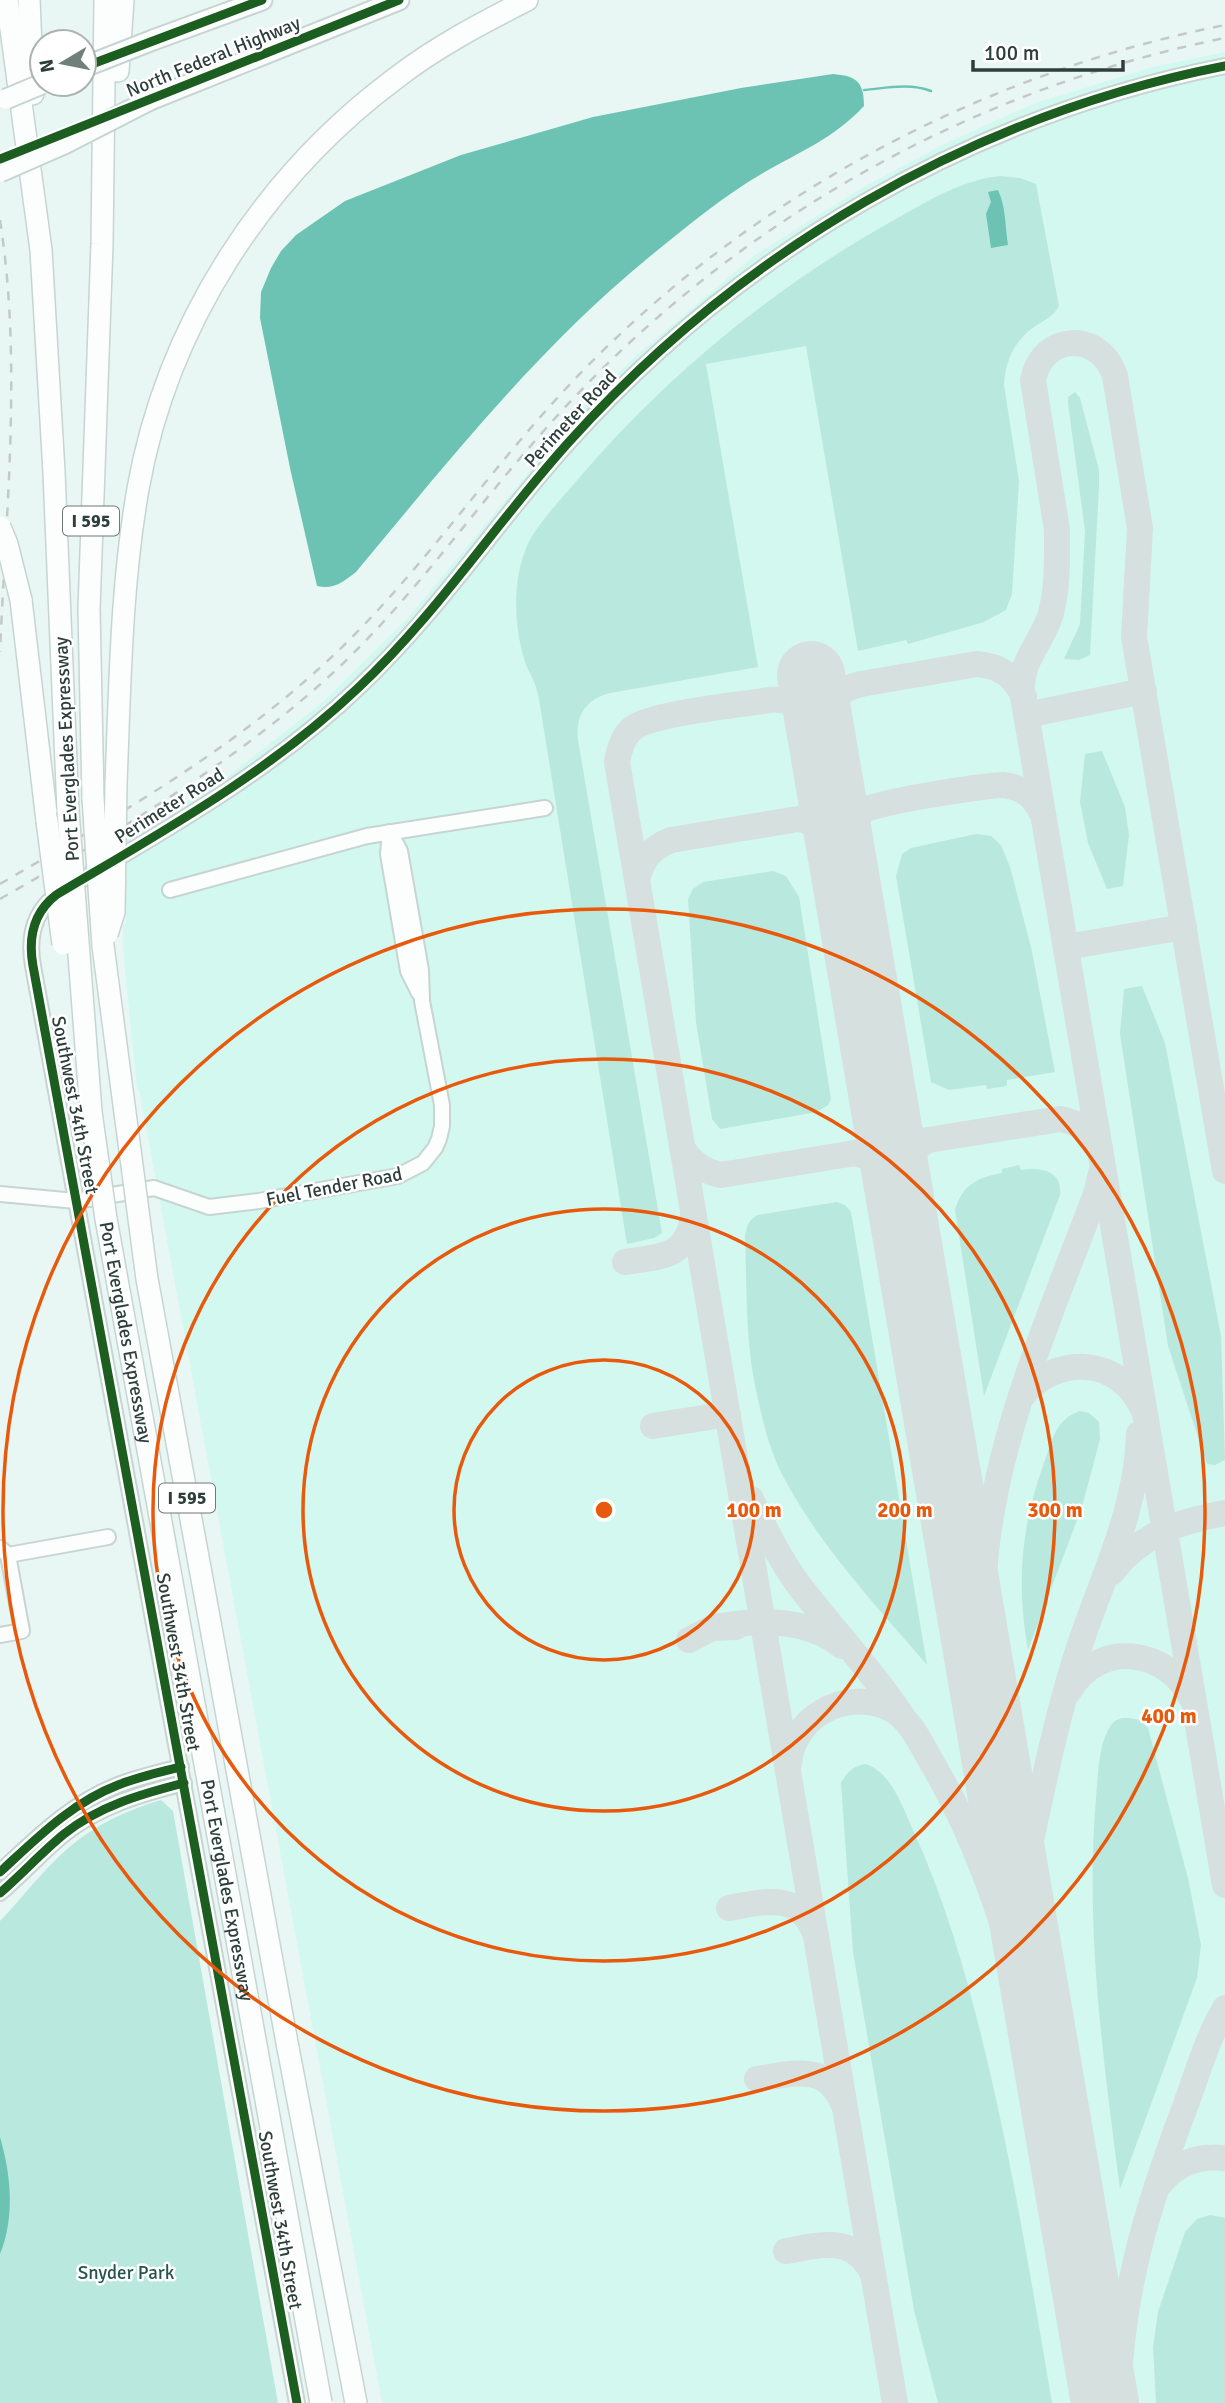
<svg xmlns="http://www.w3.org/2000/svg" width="1225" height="2403" font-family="Signika,sans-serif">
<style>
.built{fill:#d3f8ef}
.green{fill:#b9e8de}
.water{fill:#6cc3b4}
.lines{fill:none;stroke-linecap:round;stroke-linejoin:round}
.stream{stroke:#6cc3b4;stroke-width:2.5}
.taxiway{stroke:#d6e0de;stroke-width:26}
.runway{stroke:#d6e0de;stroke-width:68}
.minor-casing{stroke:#c6d5d2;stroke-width:18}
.major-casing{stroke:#c6d5d2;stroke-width:23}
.highway-casing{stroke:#c6d5d2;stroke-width:24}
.minor{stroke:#fcfefd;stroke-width:14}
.major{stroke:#fcfefd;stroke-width:19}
.highway{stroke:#fcfefd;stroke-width:21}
.rail{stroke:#c4c9c8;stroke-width:2.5;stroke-dasharray:9 9;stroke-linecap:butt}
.major-bridge-casing{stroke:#c6d5d2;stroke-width:23;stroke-linecap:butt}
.highway-bridge-casing{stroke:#c6d5d2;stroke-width:24;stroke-linecap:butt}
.major-bridge{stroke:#fcfefd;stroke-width:19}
.highway-bridge{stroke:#fcfefd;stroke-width:21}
.cycleway-casing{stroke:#fff;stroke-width:13}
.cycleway{stroke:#1b5e20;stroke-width:9}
.ring{fill:none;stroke:#e8590c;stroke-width:3.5}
.labels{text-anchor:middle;stroke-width:5;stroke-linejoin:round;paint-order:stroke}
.shield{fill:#fff;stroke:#6d7976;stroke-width:2}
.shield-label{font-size:18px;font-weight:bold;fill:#2e3f3b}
.street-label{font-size:19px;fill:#2e3f3b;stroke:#fff}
.park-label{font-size:19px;fill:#25554c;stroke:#fff}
.centre{fill:#e8590c;stroke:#fff;stroke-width:3.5}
.ring-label{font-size:21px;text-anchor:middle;font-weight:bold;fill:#e8590c;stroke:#fff;stroke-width:5;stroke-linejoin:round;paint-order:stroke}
</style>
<rect width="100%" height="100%" fill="#e9f7f4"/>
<!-- built -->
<path class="built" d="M1225 52V2403H382L139 1089H137L124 959 123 925 126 924 125 836 222 781 323 702 407 619 581 409 639 353 755 255 860 189 948 142 1035 103 1153 67Z"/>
<!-- green -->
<g class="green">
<path d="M1000 176 1020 178 1036 184 1059 306C1054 316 1043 321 1034 327 1014 341 1005 362 1004 385L1019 481 1012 594 1006 610 984 622 908 644 906 640 858 651 806 346 706 364 758 667 610 693C586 699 575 716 578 740L662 1233 654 1238 627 1244 542 718C540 707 539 696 536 687 533 678 528 671 525 662 514 626 512 584 526 548 536 525 557 504 573 485 663 378 772 288 894 220 928 201 961 180 1000 176Z"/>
<path d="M1075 392 1080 398 1099 470V486L1090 655 1079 660 1064 659 1080 624 1085 531 1068 403V397Z"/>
<path d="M1102 751 1125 807 1129 835 1123 886 1107 889 1088 843 1080 802 1085 754Z"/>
<path d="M976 834 991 836 1001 845 1010 867 1031 947 1055 1072 1007 1080V1086L987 1089 986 1085 949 1090 931 1082 896 876 902 854 911 848Z"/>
<path d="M773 871 786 876 799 897 831 1099 828 1105 817 1112 720 1129 712 1119 696 1022 688 899 693 889 703 882Z"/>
<path d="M1142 986 1165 1043 1221 1336 1225 1460 1215 1465 1207 1464 1168 1346 1120 1034 1124 989Z"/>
<path d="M1019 1165 1021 1170C1039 1167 1063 1170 1060 1195L984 1396 955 1210C962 1185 978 1177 1002 1173V1169Z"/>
<path d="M837 1202 845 1205 851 1212 927 1665C876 1605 820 1547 783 1476 769 1450 762 1418 756 1390 745 1340 747 1287 745 1236 747 1226 748 1220 758 1215Z"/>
<path d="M1080 1411 1089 1413 1099 1422 1100 1439 1082 1507 1028 1650C1016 1580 1021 1527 1045 1460 1053 1438 1056 1419 1080 1411Z"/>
<path d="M1129 1718 1140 1720 1148 1728 1188 1878 1201 1945 1197 1978 1120 2189C1103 2058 1085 1929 1096 1798 1098 1776 1098 1744 1111 1725 1116 1718 1122 1718 1129 1718Z"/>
<path d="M865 1764C891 1771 903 1808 913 1830 948 1907 970 1987 989 2068 1015 2179 1033 2291 1052 2403H938L914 2310 853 1952 841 1783C848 1771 852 1767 865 1764Z"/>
<path d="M161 1800 173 1811 278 2403H0V1921C22 1898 42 1871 66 1850 93 1826 126 1810 161 1800Z"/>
<path d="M1210 2215 1225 2218V2403H1156L1153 2347 1158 2312 1185 2232 1197 2219Z"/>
</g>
<!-- water -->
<g class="water">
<path d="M833 74C856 76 864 81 864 106 833 139 801 151 763 173 722 197 685 228 648 258 537 349 447 463 356 572 343 582 334 590 317 586L290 468 260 318 261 292 271 268 281 251 296 235 345 201 461 155 593 117 741 88Z"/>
<path d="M998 190C1006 207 1005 226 1008 245L991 248 986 214 991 202 988 192Z"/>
<path d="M0 2137C11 2175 15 2217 0 2254Z"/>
</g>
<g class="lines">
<!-- stream -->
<path class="stream" d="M864 90C887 88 909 83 931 91"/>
<!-- taxiway -->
<g class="taxiway">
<path d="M1026 715 1144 691"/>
<path d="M822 735C809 713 796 697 769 700 740 705 654 713 633 728 623 736 619 750 617 762L895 2403"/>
<path d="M822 735C823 709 834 690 861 684L977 664C1001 666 1014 676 1024 697"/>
<path d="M842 853C843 836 848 821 863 811 875 802 982 786 1003 785 1022 787 1034 796 1042 813"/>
<path d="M637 880C642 859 651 848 671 840L798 819 812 822 825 831 842 853"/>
<path d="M1066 947 1184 927"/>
<path d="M682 1148C692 1163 703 1171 721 1175L855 1153C881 1159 890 1173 899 1197"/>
<path d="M1225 1171 1134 637 1140 528 1115 376C1100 330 1042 333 1033 380L1057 530C1057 557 1058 587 1051 613 1044 640 1020 660 1022 690L1225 1885"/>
<path d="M901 1201C900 1174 902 1154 928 1140L1060 1119C1080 1123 1090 1130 1100 1148"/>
<path d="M625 1262C661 1256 689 1258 693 1214"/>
<path d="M1023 1395C1057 1354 1120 1357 1143 1409"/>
<path d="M653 1426 728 1414"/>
<path d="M751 1499C764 1528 779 1558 798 1584 832 1629 871 1669 902 1716"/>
<path d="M1112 1572C1141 1534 1180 1521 1225 1513"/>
<path d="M720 1626C761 1620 807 1618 842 1646"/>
<path d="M689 1640 712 1628 736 1627"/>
<path d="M1069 1691C1099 1639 1167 1648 1192 1699"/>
<path d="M990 1727C985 1668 980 1610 986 1551 1000 1425 1053 1309 1097 1191L1101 1173"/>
<path d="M789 1764C790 1743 804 1722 822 1712 842 1699 871 1698 893 1710 911 1721 921 1744 931 1761 1004 1884 1031 2025 1064 2163"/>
<path d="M1019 1895C1037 1817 1051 1737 1075 1660 1098 1585 1137 1515 1139 1434"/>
<path d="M729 1908C762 1902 798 1891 814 1931"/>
<path d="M757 2079C793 2074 825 2062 843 2103"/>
<path d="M1157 2187C1175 2164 1196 2155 1225 2158"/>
<path d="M786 2251C822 2245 853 2234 873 2274"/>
<path d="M1118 2403C1120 2295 1147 2207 1185 2107 1197 2074 1207 2039 1225 2008"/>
</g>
<!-- runway -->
<path class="runway" d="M811 675 1105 2403"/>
<!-- minor casing -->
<g class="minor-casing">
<g id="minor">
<path d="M390 832 388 854 408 971 419 993"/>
<path d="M170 890 367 836 545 808"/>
<path d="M0 1194 76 1201 154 1188 209 1207 259 1201 398 1176 423 1163 435 1148 439 1139 442 1126V1105L422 1001 421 970 400 851 390 832"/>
<path d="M0 1548 8 1555 22 1631 0 1635"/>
<path d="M8 1555 108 1537"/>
<path d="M0 1872C36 1839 71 1803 118 1785 138 1777 160 1772 181 1767"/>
<path d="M0 1893C22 1874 42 1852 64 1834 99 1806 141 1794 184 1783"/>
<path d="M297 2403 33 966C28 938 33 913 56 895 160 833 269 773 358 688 437 614 496 523 568 443 740 251 971 116 1225 66"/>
</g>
</g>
<!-- major casing -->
<g class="major-casing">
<g id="major">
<path d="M153 40 262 0"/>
<path d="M150 100 399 0"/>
</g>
</g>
<!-- highway casing -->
<g class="highway-casing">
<g id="highway">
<path d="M7 0 41 250 54 472 68 811"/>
<path d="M29 0 33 94"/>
<path d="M118 71 123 0"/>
<path d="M21 600 47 821"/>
<path d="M116 783C120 686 121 585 138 489 167 325 263 177 396 78 436 47 482 23 527 0"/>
<path d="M93 798 89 609 102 244 105 0"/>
<path d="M288 2048 356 2403"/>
</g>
</g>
<!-- minor -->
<use href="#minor" class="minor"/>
<!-- major -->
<use href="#major" class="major"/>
<!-- highway -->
<use href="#highway" class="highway"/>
<!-- rail -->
<g class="rail">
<path d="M0 220C22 360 6 510 0 652"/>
<path d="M0 884C113 818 226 754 323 665 412 584 479 483 560 395 734 205 973 75 1225 25"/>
<path d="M0 899C117 832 235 763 335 671 412 599 471 513 541 434 718 231 961 91 1225 38"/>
</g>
<!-- major-bridge casing -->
<g class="major-bridge-casing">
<g id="major-bridge">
<path d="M84 67 153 40"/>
<path d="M6 99 42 84"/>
<path d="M0 172 64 144 150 100"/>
</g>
</g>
<!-- highway-bridge casing -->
<g class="highway-bridge-casing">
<g id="highway-bridge">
<path d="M0 527 7 544 21 600"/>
<path d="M93 798 103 946 147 1279 288 2048"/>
<path id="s1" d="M68 811 91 1112 106 1219 321 2403"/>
<path d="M47 821 63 944"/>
<path d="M107 934 114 912 116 783"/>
</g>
</g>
<!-- major-bridge -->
<use href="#major-bridge" class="major-bridge"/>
<!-- highway-bridge -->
<use href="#highway-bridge" class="highway-bridge"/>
<!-- cycleway casing -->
<g class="cycleway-casing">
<g id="cycleway">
<path d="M84 67 262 0"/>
<path d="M0 159 399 0"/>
<path d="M0 1872C36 1839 71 1803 118 1785 138 1777 160 1772 181 1767"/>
<path d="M0 1893C22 1874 42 1852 64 1834 99 1806 141 1794 184 1783"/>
<path d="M297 2403 33 966C28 938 33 913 56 895 160 833 269 773 358 688 437 614 496 523 568 443 740 251 971 116 1225 66"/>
</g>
</g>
<!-- cycleway -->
<use href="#cycleway" class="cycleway"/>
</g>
<!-- distance rings -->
<g class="ring">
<circle cx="604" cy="1510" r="150"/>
<circle cx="604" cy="1510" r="301"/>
<circle cx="604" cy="1510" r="451"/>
<circle cx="604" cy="1510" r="601"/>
</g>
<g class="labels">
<!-- shield labels -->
<g class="shield">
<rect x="63" y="506.5" width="56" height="29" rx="5"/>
<rect x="159" y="1483.5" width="56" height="29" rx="5"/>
</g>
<g class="shield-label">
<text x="91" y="527">I 595</text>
<text x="187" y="1504">I 595</text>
</g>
<!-- street labels -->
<g class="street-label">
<text transform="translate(213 56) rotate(-22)" y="7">North Federal Highway</text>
<text transform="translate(570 418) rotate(-47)" y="7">Perimeter Road</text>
<text transform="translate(66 749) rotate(-93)" y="7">Port Everglades Expressway</text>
<text transform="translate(169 805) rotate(-32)" y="7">Perimeter Road</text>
<text transform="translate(76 1105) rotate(79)" y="7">Southwest 34th Street</text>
<text transform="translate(334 1186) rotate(-11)" y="7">Fuel Tender Road</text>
<text dy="7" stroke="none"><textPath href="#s1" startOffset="525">Port Everglades Expressway</textPath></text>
<text transform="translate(179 1662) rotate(80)" y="7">Southwest 34th Street</text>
<text dy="7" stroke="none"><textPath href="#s1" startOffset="1092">Port Everglades Expressway</textPath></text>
<text transform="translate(281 2220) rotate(80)" y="7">Southwest 34th Street</text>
</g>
<!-- park labels -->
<g class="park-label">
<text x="126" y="2279">Snyder Park</text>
</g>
</g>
<circle cx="604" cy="1510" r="10" class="centre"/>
<g class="ring-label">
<text x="754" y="1517">100 m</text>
<text x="905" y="1517">200 m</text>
<text x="1055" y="1517">300 m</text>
<text x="1169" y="1723">400 m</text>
</g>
<!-- north arrow -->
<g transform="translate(63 63) rotate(260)"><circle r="33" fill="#ffffff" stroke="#abb2b1" stroke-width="2"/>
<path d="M0-5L12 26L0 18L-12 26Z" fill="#6f7f7c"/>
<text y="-10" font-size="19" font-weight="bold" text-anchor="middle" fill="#2e3f3b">N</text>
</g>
<!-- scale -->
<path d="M973 60v10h150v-10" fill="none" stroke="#2e3f3b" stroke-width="3.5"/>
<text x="984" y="60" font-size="21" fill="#2e3f3b" stroke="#ffffff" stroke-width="5" paint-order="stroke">100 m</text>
</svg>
